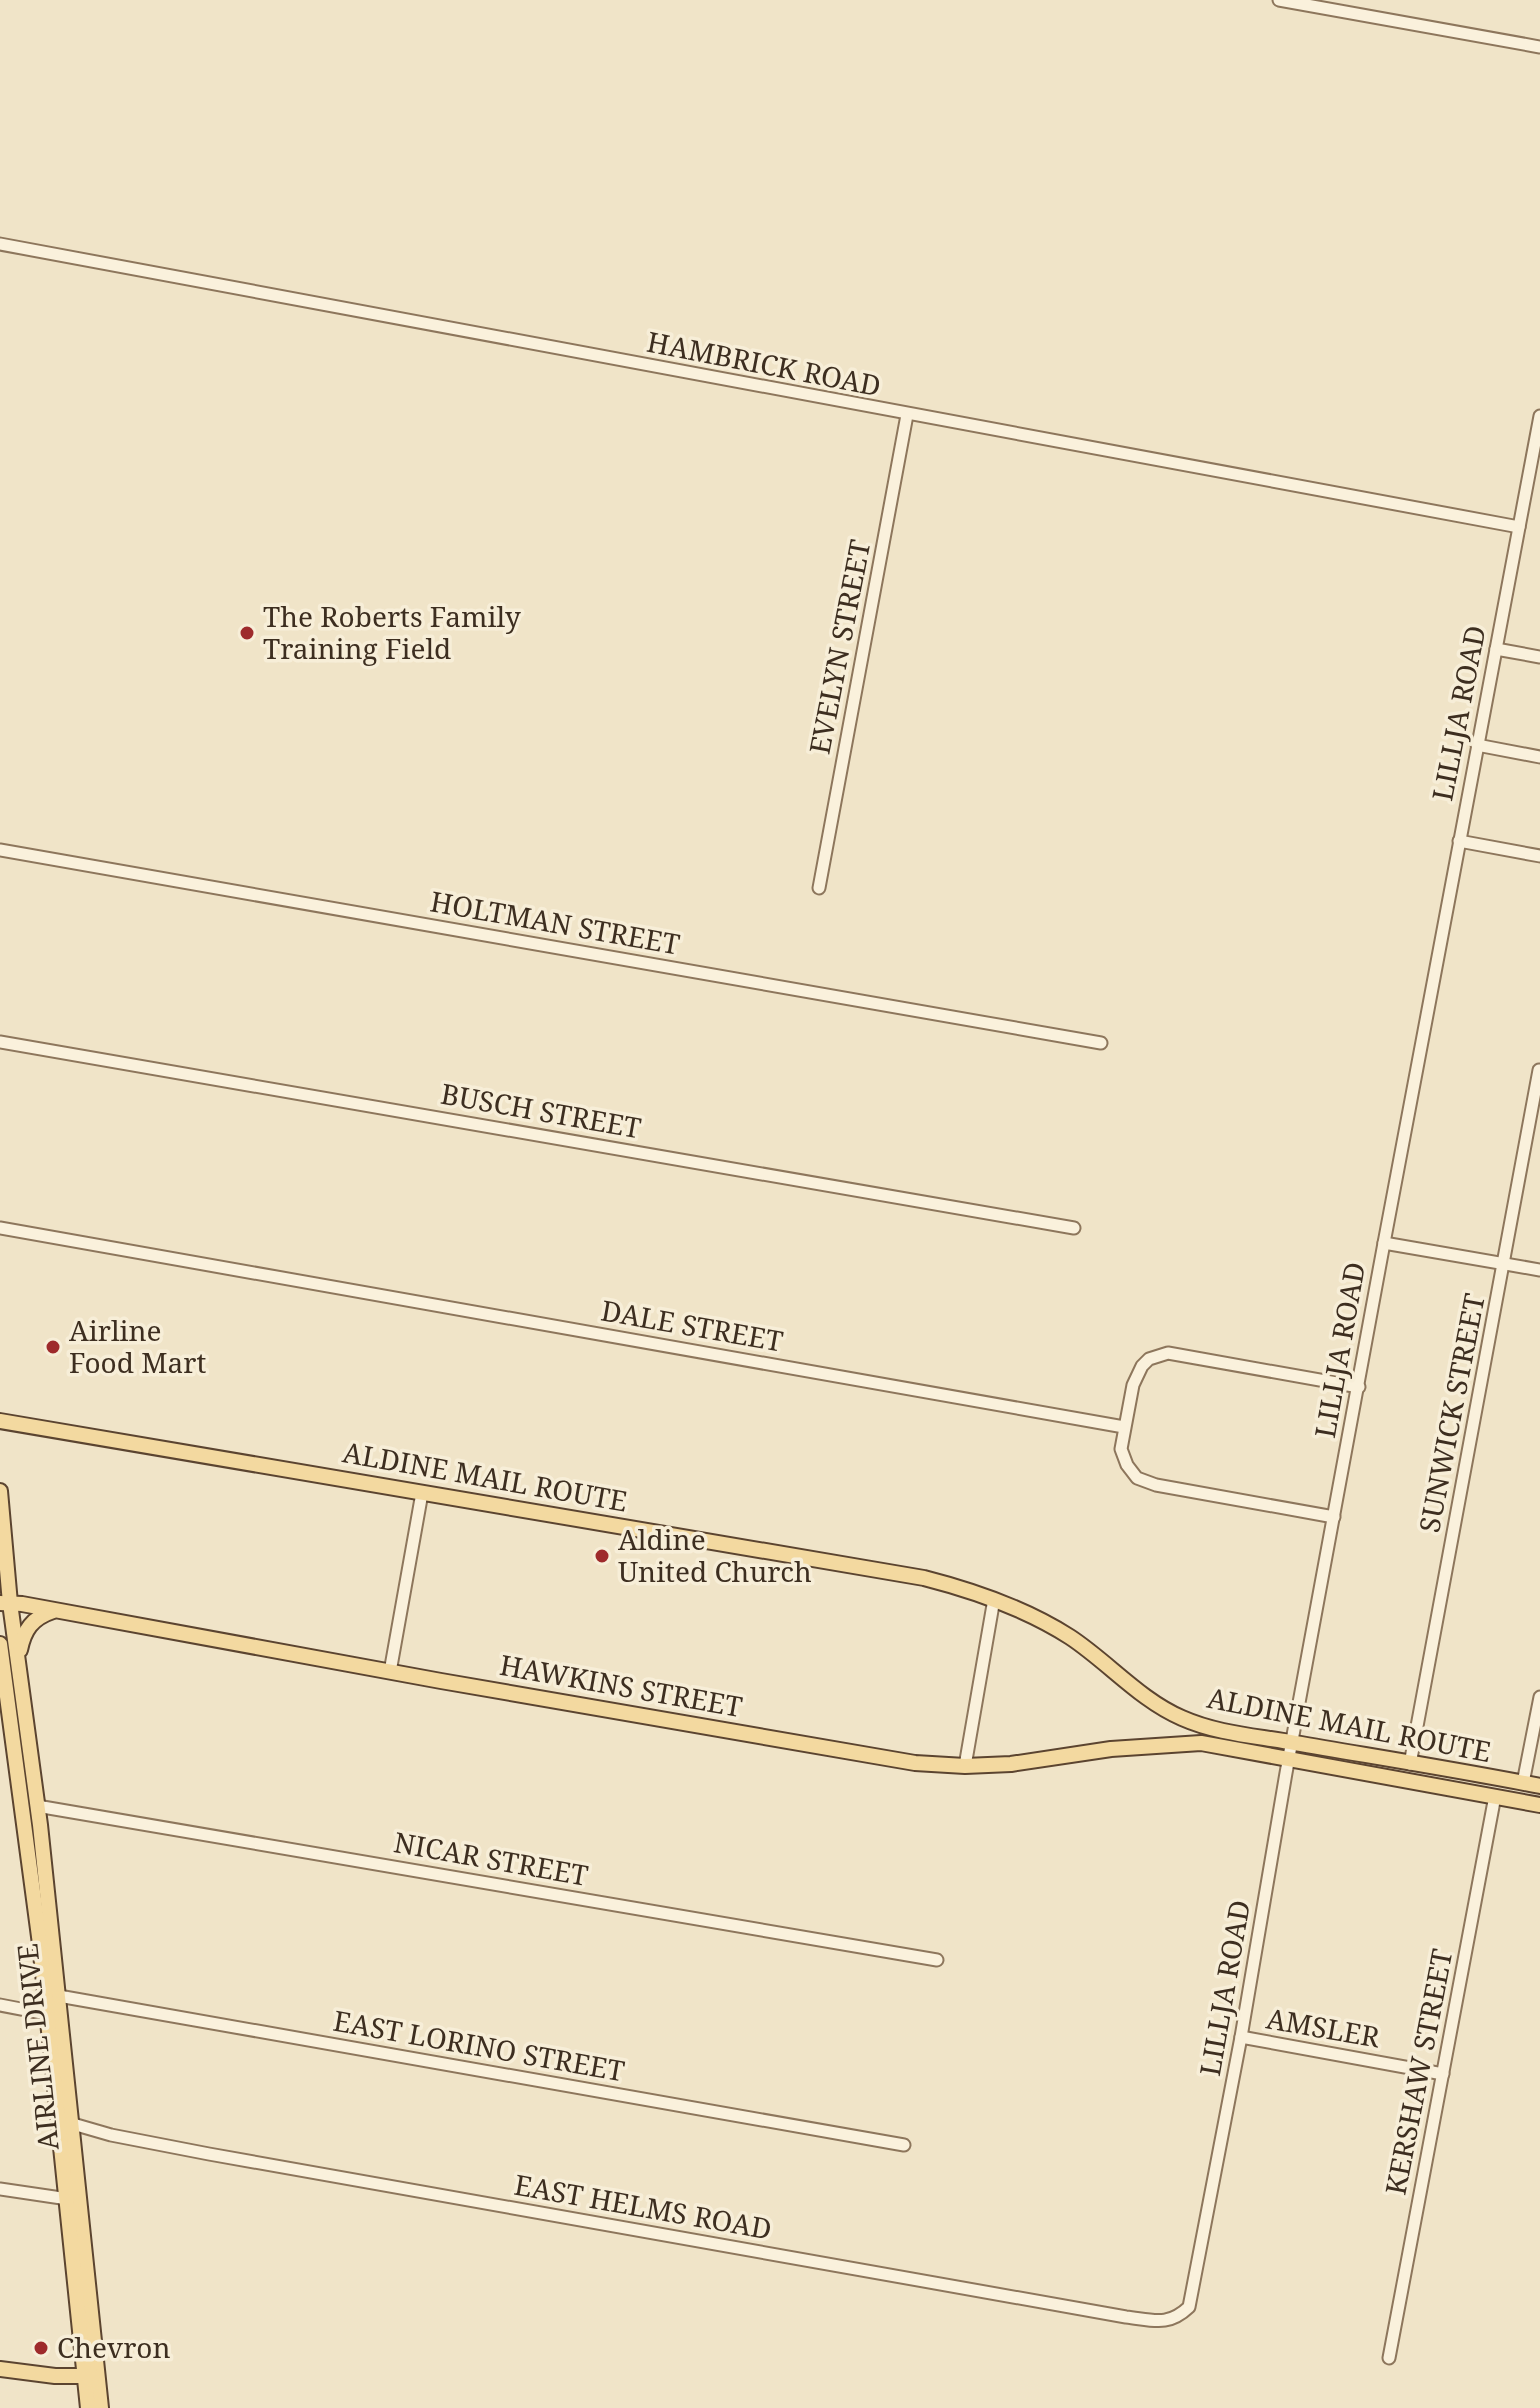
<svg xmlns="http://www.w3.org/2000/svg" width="1540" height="2408" font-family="'Noto Serif',serif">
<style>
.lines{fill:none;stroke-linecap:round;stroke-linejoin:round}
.minor-casing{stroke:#8d765c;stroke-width:15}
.major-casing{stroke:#5b4430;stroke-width:18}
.minor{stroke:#faf1dc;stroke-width:11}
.major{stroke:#f3d9a0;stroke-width:14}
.poi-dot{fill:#9e2a2b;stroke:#f7eed8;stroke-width:3}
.labels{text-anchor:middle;stroke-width:7;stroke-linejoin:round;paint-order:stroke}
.street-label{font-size:28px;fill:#3d2e20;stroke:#f7eed8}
.poi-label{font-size:28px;fill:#3d2e20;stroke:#f7eed8;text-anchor:start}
</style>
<rect width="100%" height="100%" fill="#f0e4c8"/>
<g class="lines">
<!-- minor casing -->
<g class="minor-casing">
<g id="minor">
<path d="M1279 0 1540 47"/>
<path d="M0 244 1519 527"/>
<path d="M1496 649 1540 657"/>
<path d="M1477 745 1540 757"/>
<path d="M1459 841 1540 856"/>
<path d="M0 850 1101 1043"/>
<path d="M819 888 907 415"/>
<path d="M0 1042 1074 1228"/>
<path d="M0 1228 1124 1427"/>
<path d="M1384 1243 1540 1270"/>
<path d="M1334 1517 1156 1485 1137 1478 1127 1465 1121 1449 1133 1385 1142 1366 1149 1359 1168 1353 1359 1387"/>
<path d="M390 1672 422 1493"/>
<path d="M1410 1764 1539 1070"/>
<path d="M965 1766 994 1599"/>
<path d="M1523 1783 1540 1697"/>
<path d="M37 1806 937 1960"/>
<path d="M53 1995 904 2145"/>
<path d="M0 2005 52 2015"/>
<path d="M1241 2037 1443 2074"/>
<path d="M73 2124 111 2135 209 2154 1126 2317C1153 2320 1168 2327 1189 2307L1241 2037 1286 1773 1384 1243 1540 416"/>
<path d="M0 2189 68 2199"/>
<path d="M1389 2358 1495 1796"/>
</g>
</g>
<!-- major casing -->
<g class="major-casing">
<g id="major">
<path d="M0 1421 924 1578C975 1591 1025 1608 1070 1637 1108 1662 1140 1700 1182 1718 1218 1734 1257 1736 1295 1743 1376 1757 1459 1770 1540 1786"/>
<path d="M0 1491 10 1603 40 1825 101 2408"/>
<path d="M0 1603 22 1604 441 1681 915 1763 965 1766 1011 1764 1111 1749 1201 1743 1540 1805"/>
<path d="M0 1644 40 1944 88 2408"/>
<path d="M20 1650C24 1630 32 1618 53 1611"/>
<path d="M0 2369 55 2376H93"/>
</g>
</g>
<!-- minor -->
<use href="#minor" class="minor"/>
<!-- major -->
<use href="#major" class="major"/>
</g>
<!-- markers -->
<g class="poi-dot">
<circle cx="247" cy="633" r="8"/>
<circle cx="53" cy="1347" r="8"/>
<circle cx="602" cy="1556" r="8"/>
<circle cx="41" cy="2348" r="8"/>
</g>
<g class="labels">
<!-- street labels -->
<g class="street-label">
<text transform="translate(764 364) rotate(11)" y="10">HAMBRICK ROAD</text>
<text transform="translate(840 647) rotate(-79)" y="10">EVELYN STREET</text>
<text transform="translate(1459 713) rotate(-79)" y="10">LILLJA ROAD</text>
<text transform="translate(555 923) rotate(10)" y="10">HOLTMAN STREET</text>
<text transform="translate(541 1111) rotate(10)" y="10">BUSCH STREET</text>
<text transform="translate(692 1326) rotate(10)" y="10">DALE STREET</text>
<text transform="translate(1340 1350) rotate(-80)" y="10">LILLJA ROAD</text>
<text transform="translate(1452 1413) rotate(-79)" y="10">SUNWICK STREET</text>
<text transform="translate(485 1477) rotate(10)" y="10">ALDINE MAIL ROUTE</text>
<text transform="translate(621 1686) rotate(10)" y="10">HAWKINS STREET</text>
<text transform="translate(1349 1725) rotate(11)" y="10">ALDINE MAIL ROUTE</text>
<text transform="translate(491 1859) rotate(10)" y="10">NICAR STREET</text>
<text transform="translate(1225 1988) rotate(-80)" y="10">LILLJA ROAD</text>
<text transform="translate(1323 2028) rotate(10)" y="10">AMSLER</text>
<text transform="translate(479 2046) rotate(10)" y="10">EAST LORINO STREET</text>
<text transform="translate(38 2047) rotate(-96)" y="10">AIRLINE DRIVE</text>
<text transform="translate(1419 2072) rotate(-79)" y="10">KERSHAW STREET</text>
<text transform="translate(643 2207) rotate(10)" y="10">EAST HELMS ROAD</text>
</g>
<!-- poi labels -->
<g class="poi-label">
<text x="263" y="627">The Roberts Family<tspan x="263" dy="32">Training Field</tspan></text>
<text x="69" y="1341">Airline<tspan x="69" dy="32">Food Mart</tspan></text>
<text x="618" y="1550">Aldine<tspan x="618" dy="32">United Church</tspan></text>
<text x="57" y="2358">Chevron</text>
</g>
</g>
</svg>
